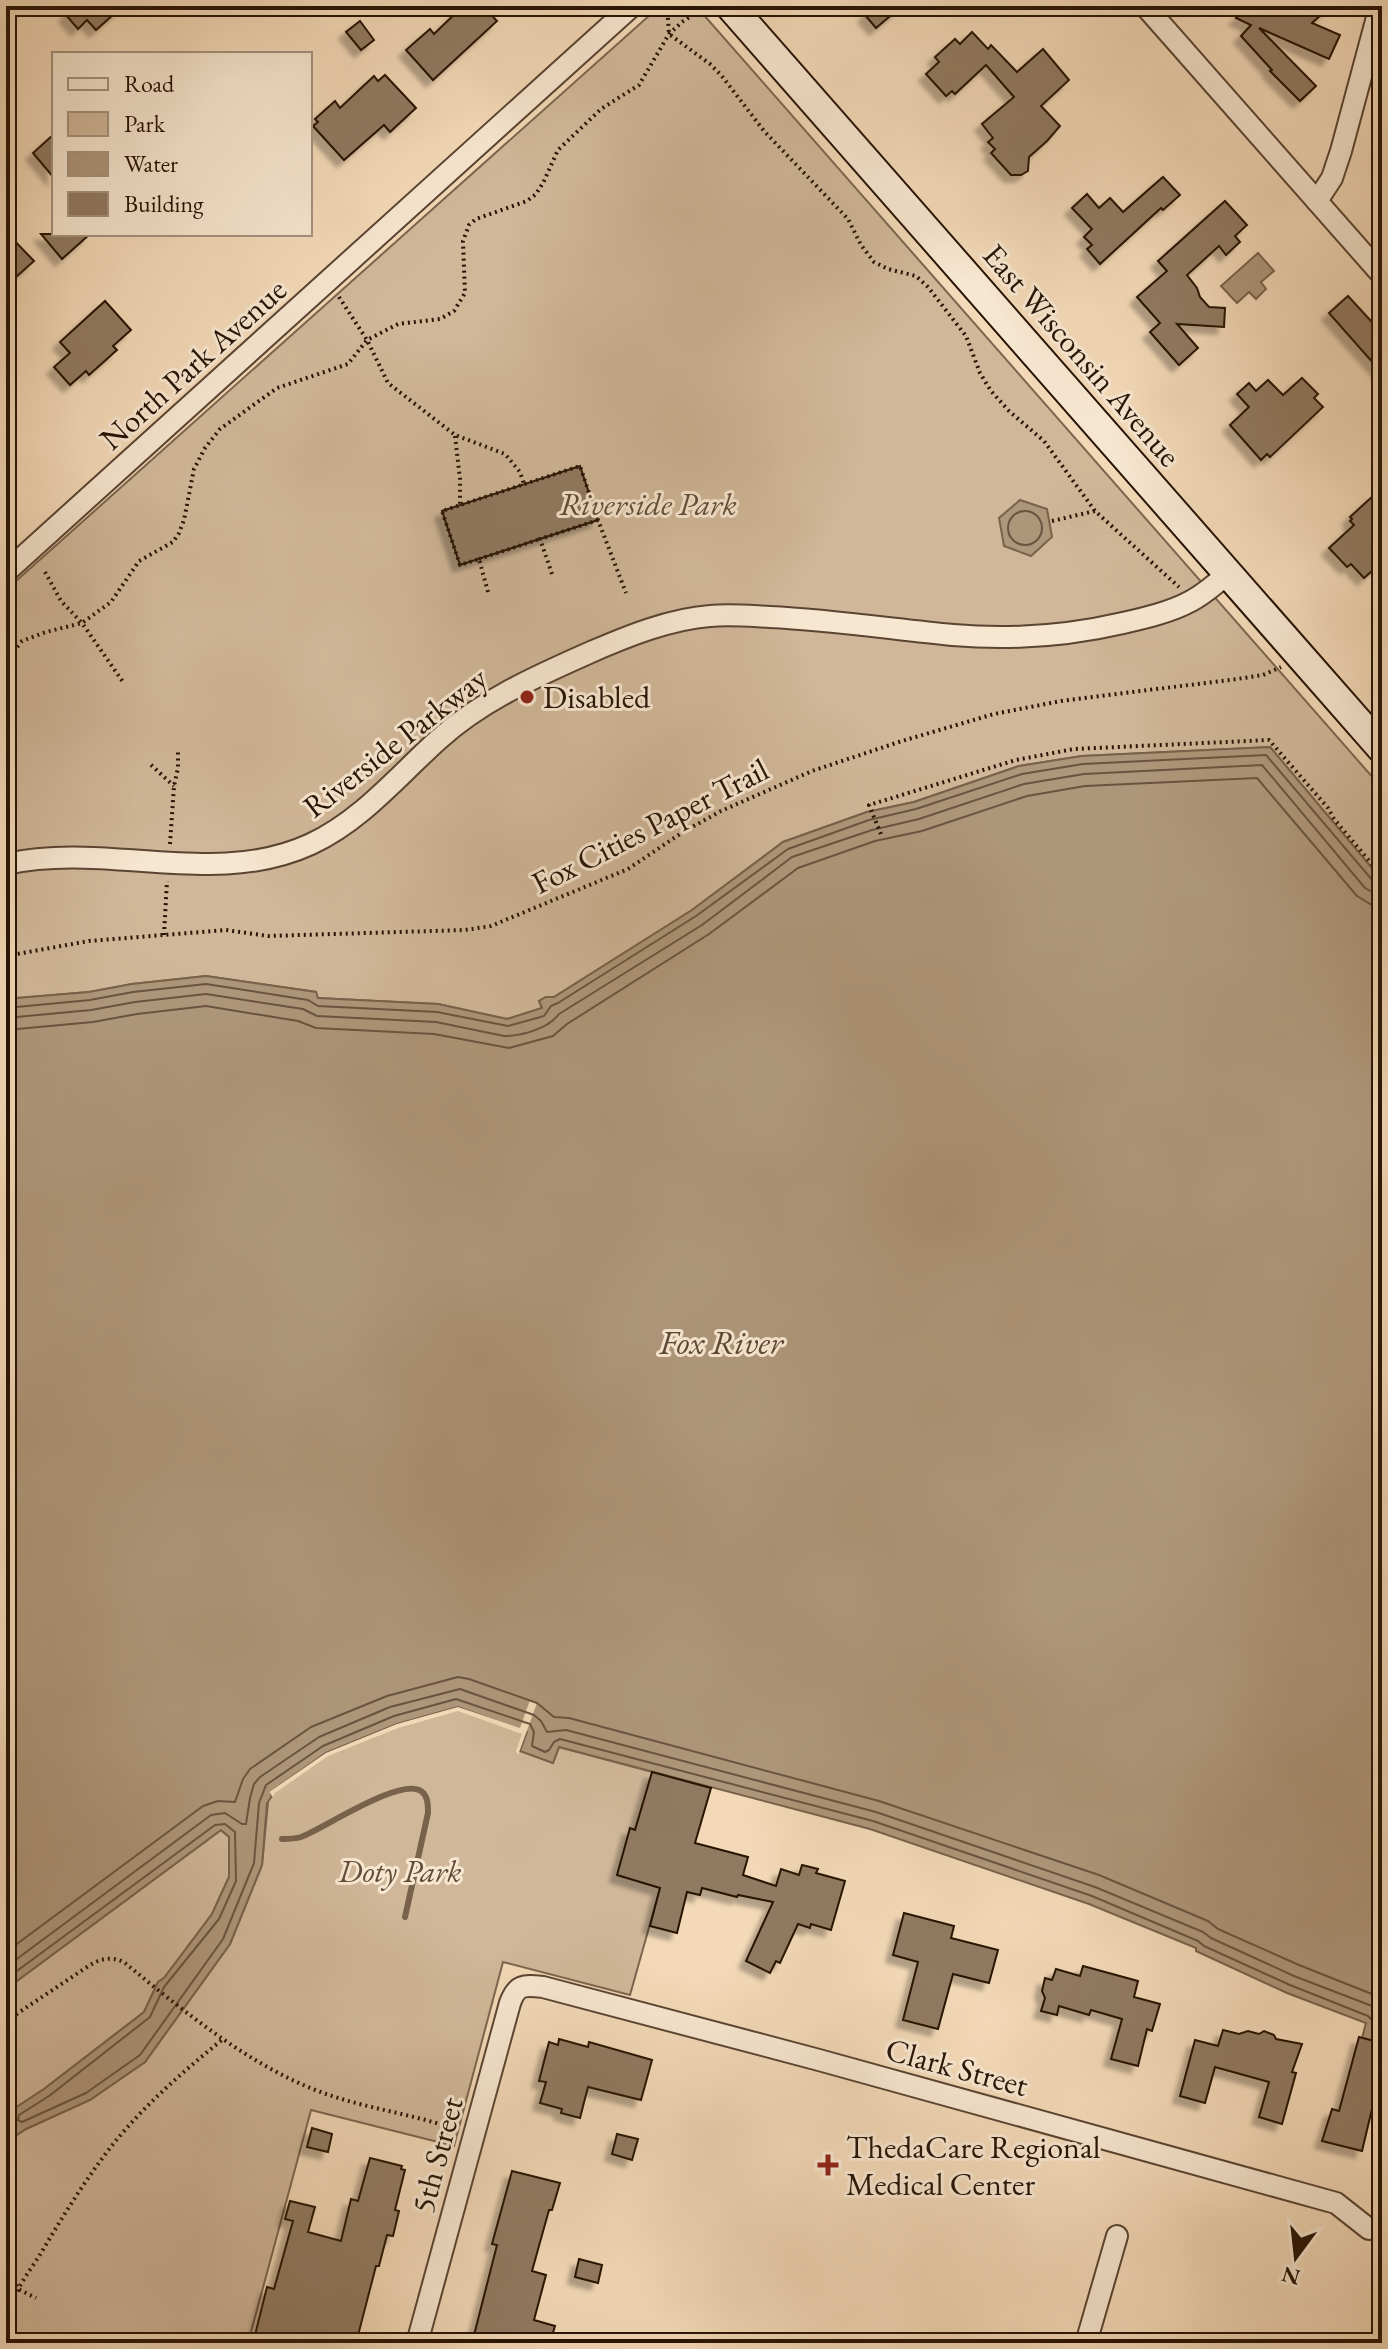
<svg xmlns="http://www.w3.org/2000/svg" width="1388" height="2349" font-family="'EB Garamond',serif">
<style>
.green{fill:#d0b799;stroke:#7c654f;stroke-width:2}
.water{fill:#ae967a;stroke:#78624b;stroke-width:2}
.pier{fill:#f3d9b7}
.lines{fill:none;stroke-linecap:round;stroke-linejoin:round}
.shore{stroke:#6a5440;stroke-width:2}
.stream{stroke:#78624b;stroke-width:6}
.building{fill:#917a62;stroke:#271305;stroke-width:2;filter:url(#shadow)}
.minor-casing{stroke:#5a4432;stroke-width:24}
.secondary-casing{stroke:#271305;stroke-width:32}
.path{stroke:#271305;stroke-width:4;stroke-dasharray:2 4;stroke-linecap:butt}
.minor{stroke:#f7e6d0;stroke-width:20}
.secondary{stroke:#f7e6d0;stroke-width:28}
.poi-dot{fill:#8f2418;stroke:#f7e6d0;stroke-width:3}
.labels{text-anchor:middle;stroke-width:6;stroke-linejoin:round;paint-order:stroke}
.street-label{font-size:32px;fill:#271305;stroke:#f7e6d0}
.park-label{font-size:32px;font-style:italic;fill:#624c39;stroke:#f7e6d0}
.poi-label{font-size:32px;fill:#271305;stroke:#f7e6d0;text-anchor:start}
.water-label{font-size:34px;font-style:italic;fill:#5d4734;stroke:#f7e6d0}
</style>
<defs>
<filter id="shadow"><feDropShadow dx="-7" dy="7" stdDeviation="2" flood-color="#0004"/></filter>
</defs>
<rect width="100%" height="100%" fill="#f3d9b7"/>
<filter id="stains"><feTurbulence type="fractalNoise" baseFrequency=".0025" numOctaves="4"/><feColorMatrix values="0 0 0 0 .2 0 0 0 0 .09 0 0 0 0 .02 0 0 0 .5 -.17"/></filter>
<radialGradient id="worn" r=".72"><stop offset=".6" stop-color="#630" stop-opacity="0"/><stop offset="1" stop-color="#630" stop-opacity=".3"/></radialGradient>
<!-- green -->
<g class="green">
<path d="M660 6H696L1382 788V880L1270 747 1082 756 1019 766 914 802 867 812 783 842 692 910 554 997H546L539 1001 542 1008 507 1019 438 1004 317 998 316 992 206 976 132 984 89 992 17 998 6 1001V590Z"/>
<path d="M458 1707 527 1731 520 1751 553 1763 559 1747 690 1782 630 1995 503 1962 454 2146 311 2110 248 2343H6V2142L26 2129 90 2100 145 2062 230 1944 262 1865 269 1792 326 1753 397 1724Z"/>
<path d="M221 1830 229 1837V1877L212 1914 164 1978 158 1982 144 2012 44 2089 6 2114V1989Z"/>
</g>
<!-- water -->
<g class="water">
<path d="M1258 253 1274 271 1261 282 1266 289 1256 299 1249 292 1237 303 1221 286Z"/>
<path d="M1020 500 1047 509 1052 537 1031 556 1004 546 999 518Z"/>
<path d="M1270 747 1382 880V2043L1362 2038 1366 2023 1287 1993 1196 1951V1948L1089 1904 870 1829 559 1747 553 1763 520 1751 527 1732 458 1707 397 1724 326 1753 270 1792 272 1796 267 1803 262 1865 230 1944 145 2062 90 2100 26 2129 6 2142V2114L44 2089 144 2012 158 1982 164 1978 212 1914 229 1877V1837L221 1830 6 1989V1001L17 998 89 992 132 984 206 976 316 992 318 998 438 1004 507 1019 542 1008 539 1001 546 997H554L692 910 783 842 867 812 914 802 1019 766 1082 756Z"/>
</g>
<!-- pier -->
<path class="pier" d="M530 1700 537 1703 518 1755 516 1751 522 1734 458 1711 398 1728 328 1756 275 1793 273 1797 269 1792 326 1753 397 1724 458 1707 520 1728Z"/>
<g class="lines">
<!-- shore -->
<g class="shore">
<circle cx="1025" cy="528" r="17"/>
<path d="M6 1008 90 1000 133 992 206 984 308 1000 318 1006 437 1012 508 1026 544 1016 551 1006 558 1003 696 916 788 849 869 820 916 809 1022 774 1083 764 1266 755 1373 881 1382 884"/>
<path d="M6 1018 91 1010 135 1002 206 994 303 1009 317 1016 436 1022 504 1036C521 1036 548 1029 559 1014L702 925 792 857 872 830 919 819 1024 784 1084 774 1262 765 1365 888 1374 893 1382 894"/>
<path d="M6 1030 93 1022 137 1014 206 1006 298 1021 316 1028 434 1034 509 1048 553 1036 567 1024 709 934 798 868 875 841 922 831 1027 796 1085 786 1257 778 1357 896 1370 904 1382 906"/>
<path d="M6 1952 203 1806 218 1801 235 1802 243 1779 250 1769 311 1727 387 1696 458 1677 469 1679 537 1703 554 1717 569 1718 879 1801 1099 1875 1208 1921 1218 1929 1299 1965 1382 1998"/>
<path d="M6 1967 211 1815 225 1813 242 1824H246L250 1798 254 1784 260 1777 319 1737 390 1707 460 1689 534 1715 541 1721 547 1732 566 1730 876 1812 1095 1887 1203 1932 1211 1938 1294 1976 1372 2006 1382 2016"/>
<path d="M6 1979 215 1825 225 1824 235 1832 236 1881 219 1919 164 1987 150 2017 49 2096 19 2115 18 2120 22 2122 86 2093 140 2055 223 1939 254 1863 259 1803 266 1785 323 1746 394 1716 456 1699 530 1724 534 1732 532 1746 545 1752 549 1750 554 1742 560 1739 873 1821 1092 1896 1198 1941 1204 1946 1290 1985 1368 2016 1373 2021 1374 2032 1382 2035"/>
</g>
<!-- stream -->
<path class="stream" d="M282 1839C288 1839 295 1839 301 1837 323 1829 400 1777 421 1791 428 1796 428 1805 428 1813L405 1917"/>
</g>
<!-- building -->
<g class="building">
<path d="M74 6H123L96 30 87 20 78 29 66 15Z"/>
<path d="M463 6H483L497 21 433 80 406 50 430 29 434 34Z"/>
<path d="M875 6H902L876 28 865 15Z"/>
<path d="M1250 6H1331L1312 23 1340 35 1329 59 1259 28 1316 86 1300 101 1270 71 1272 70 1241 36 1251 25 1236 18Z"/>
<path d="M360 21 374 40 361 50 346 32Z"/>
<path d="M972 32 988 49 991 45 1017 72 1043 49 1069 80 1041 106 1060 126 1047 141 1029 157 1028 171 1021 175H1011L991 153 995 149 988 142 993 138 982 124 1014 97 986 65 955 94 952 91 946 96 926 74 939 62 935 57 955 39 960 44Z"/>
<path d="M385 75 416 108 390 132 384 125 344 160 313 126 318 122 315 119 335 101 340 108 374 76 378 81Z"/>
<path d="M54 134V178L33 153Z"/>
<path d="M1163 177 1180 195 1163 210 1161 208 1100 264 1087 249 1092 245 1084 237 1092 229 1072 208 1087 194 1099 208 1110 198 1123 212Z"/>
<path d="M1225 201 1247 225 1235 236 1240 242 1226 255 1219 246 1187 275 1197 288 1200 297 1209 307 1225 308 1224 327 1177 324 1198 348 1179 365 1150 332 1160 323 1137 297 1167 271 1158 261Z"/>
<path d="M6 232 34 261 6 286Z"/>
<path d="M41 234H90L62 259Z"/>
<path d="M1348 296 1382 333V373L1329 313Z"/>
<path d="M105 301 131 330 113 346 117 350 89 375 86 371 70 385 54 367 70 353 60 342Z"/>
<path d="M1302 378 1318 394 1314 398 1323 407 1270 457 1267 454 1261 460 1230 425 1249 407 1237 394 1249 383 1256 391 1268 380 1283 395Z"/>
<path d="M580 466 598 520 460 565 442 511Z"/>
<path d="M1374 495 1382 504V562L1364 578 1351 564 1347 567 1329 548 1354 525 1350 521 1352 519 1350 517Z"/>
<path d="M652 1772 711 1788 695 1843 748 1857 743 1875 776 1886 781 1869 799 1875 802 1865 818 1869 816 1873 845 1881 831 1930 811 1924 810 1928 798 1924 780 1963 776 1961 770 1973 746 1961 773 1902 738 1895 737 1897 702 1888 700 1895 687 1892 677 1933 650 1926 660 1888 617 1875 630 1828 635 1830Z"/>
<path d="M904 1913 954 1926 951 1938 998 1950 989 1983 953 1974 938 2029 903 2020 918 1962 893 1955Z"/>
<path d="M1083 1966 1138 1981 1134 1997 1160 2004 1152 2031 1147 2029 1138 2066 1111 2059 1122 2019 1091 2010 1089 2015 1059 2006 1057 2015 1041 2011 1045 1998 1042 1991 1045 1978 1052 1980 1056 1969 1080 1976Z"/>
<path d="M1223 2030 1239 2034 1248 2031 1259 2034 1264 2031 1274 2035 1276 2039 1302 2044 1292 2072 1296 2073 1282 2124 1259 2117 1269 2082 1215 2067 1205 2103 1180 2096 1195 2040 1218 2046Z"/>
<path d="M1359 2037 1382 2043V2090L1377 2088 1362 2151 1322 2141 1332 2109 1339 2111Z"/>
<path d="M559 2039 588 2047 589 2042 652 2060 641 2100 588 2087 580 2118 561 2113 562 2109 540 2103 546 2082 539 2081 549 2042 558 2045Z"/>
<path d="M312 2128 332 2134 328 2152 307 2147Z"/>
<path d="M617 2134 638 2139 632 2160 612 2154Z"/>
<path d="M370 2158 402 2166 401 2169 405 2170 395 2210 399 2211 393 2236 387 2235 379 2266H376L356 2343H253L267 2287 274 2289 293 2221 285 2219 290 2201 315 2207 308 2232 341 2241 351 2199 358 2201Z"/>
<path d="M512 2171 560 2183 552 2210H549L532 2271 546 2275 534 2320 555 2326 550 2343H534L509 2336 507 2343H472L497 2245 492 2244Z"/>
<path d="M579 2259 602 2265 598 2283 575 2277Z"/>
</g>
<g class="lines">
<!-- minor casing -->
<g class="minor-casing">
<g id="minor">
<path d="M1145 6 1382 275"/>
<path d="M1317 201 1332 178 1341 151 1380 6"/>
<path d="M6 572 632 6"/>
<path d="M6 864C107 841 214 889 311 844 361 821 398 776 438 740 482 700 537 676 591 652 628 636 670 619 710 616 730 614 750 616 770 617 831 620 892 629 953 635 1010 640 1067 636 1123 623 1145 618 1171 612 1191 601 1205 594 1216 583 1228 574"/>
<path d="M417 2343 510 2003C517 1984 524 1985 543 1987L819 2060 1336 2203 1369 2229"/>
<path d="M1086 2343 1117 2236"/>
</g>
</g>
<!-- secondary casing -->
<g class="secondary-casing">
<path id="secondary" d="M730 6 1382 749"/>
</g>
<!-- path -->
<g class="path">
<path d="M667 6 669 34 710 64 721 75 764 131 848 219 861 245 874 262 888 269 916 276 928 287 966 336 980 373 991 391 1009 411 1044 441 1095 511 1179 587"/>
<path d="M339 297 367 340 388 383 455 435 505 454 520 472 524 484"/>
<path d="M455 436 460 479V505"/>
<path d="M1052 521 1095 511"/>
<path d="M479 559 540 539"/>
<path d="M45 572 61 601 82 623 123 682"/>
<path d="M552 574 540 539 598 520"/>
<path d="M488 592 479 559 460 565 442 511 580 466 598 520 626 593"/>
<path d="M6 661 22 641 46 632 82 623 111 602 139 561 173 542 179 533 184 520 194 469 205 448 220 429 277 388 348 364 367 340 398 324 440 319 454 311 465 293 463 241 469 225 476 219 527 201 536 194 543 183 558 150 601 109 639 85 669 34 682 22 705 7"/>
<path d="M151 765 174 786"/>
<path d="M881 834 869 805 1016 760 1074 749 1269 740 1328 808 1334 819 1382 876"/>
<path d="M170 844 174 786 178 768V749"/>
<path d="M164 935 167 881"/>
<path d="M6 956 89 941 226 930 268 936 465 930 491 926 628 869 683 832 721 811 812 771 902 741 994 714 1061 701 1237 679 1263 675 1281 667"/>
<path d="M6 2021 87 1967C99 1959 111 1955 125 1963 181 2009 245 2062 313 2089 357 2107 404 2112 449 2127"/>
<path d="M6 2263 18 2289 36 2298"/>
<path d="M19 2343C15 2333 11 2324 11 2313 12 2292 30 2271 41 2253 60 2221 79 2190 101 2160 135 2113 179 2075 223 2039"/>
</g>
<!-- minor -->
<use href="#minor" class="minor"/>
<!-- secondary -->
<use href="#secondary" class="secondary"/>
</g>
<!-- markers -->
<g class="poi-dot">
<circle cx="527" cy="697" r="8"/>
<path d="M824 2153h8v8h8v8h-8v8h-8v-8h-8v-8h8z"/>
</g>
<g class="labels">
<!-- street labels -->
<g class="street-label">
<text transform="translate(1082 355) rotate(49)" y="11">East Wisconsin Avenue</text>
<text transform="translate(193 364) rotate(-42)" y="11">North Park Avenue</text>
<text transform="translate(395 742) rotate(-38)" y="11">Riverside Parkway</text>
<text transform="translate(650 826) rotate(-27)" y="11">Fox Cities Paper Trail</text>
<text transform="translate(957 2067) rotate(15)" y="11">Clark Street</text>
<text transform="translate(437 2155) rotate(-75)" y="11">5th Street</text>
</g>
<!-- park labels -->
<g class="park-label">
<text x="648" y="515">Riverside Park</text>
<text x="400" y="1882">Doty Park</text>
</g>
<!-- poi labels -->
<g class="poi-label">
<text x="543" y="708">Disabled</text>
<text x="846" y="2158">ThedaCare Regional<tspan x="846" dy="37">Medical Center</tspan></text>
</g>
<!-- water labels -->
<g class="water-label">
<text x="721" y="1354">Fox River</text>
</g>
</g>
<!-- margin -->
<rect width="1388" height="2349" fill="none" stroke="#f3d9b7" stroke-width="32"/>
<rect x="8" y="8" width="1372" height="2333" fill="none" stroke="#271305" stroke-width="4"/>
<rect x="16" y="16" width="1356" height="2317" fill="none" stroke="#271305" stroke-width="2"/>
<!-- legend -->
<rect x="52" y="52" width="260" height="184" fill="#f7e6d0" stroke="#a4927f" stroke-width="2"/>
<rect x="68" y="78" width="40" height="12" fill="#f7e6d0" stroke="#a4927f" stroke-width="2"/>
<text x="124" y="92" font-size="24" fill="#271305">Road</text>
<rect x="68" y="112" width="40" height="24" fill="#d0b799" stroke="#a4927f" stroke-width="2"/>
<text x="124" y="132" font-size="24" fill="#271305">Park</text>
<rect x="68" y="152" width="40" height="24" fill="#ae967a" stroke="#a4927f" stroke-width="2"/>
<text x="124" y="172" font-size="24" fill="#271305">Water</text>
<rect x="68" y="192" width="40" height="24" fill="#917a62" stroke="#a4927f" stroke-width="2"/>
<text x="124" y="212" font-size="24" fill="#271305">Building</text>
<!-- north arrow -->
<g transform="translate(1296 2257) rotate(195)" stroke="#f7e6d0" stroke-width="6" paint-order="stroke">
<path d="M0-6L14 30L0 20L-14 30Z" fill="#271305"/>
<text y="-12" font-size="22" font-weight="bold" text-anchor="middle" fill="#271305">N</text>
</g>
<rect width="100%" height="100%" filter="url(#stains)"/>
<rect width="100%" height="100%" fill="url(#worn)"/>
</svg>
